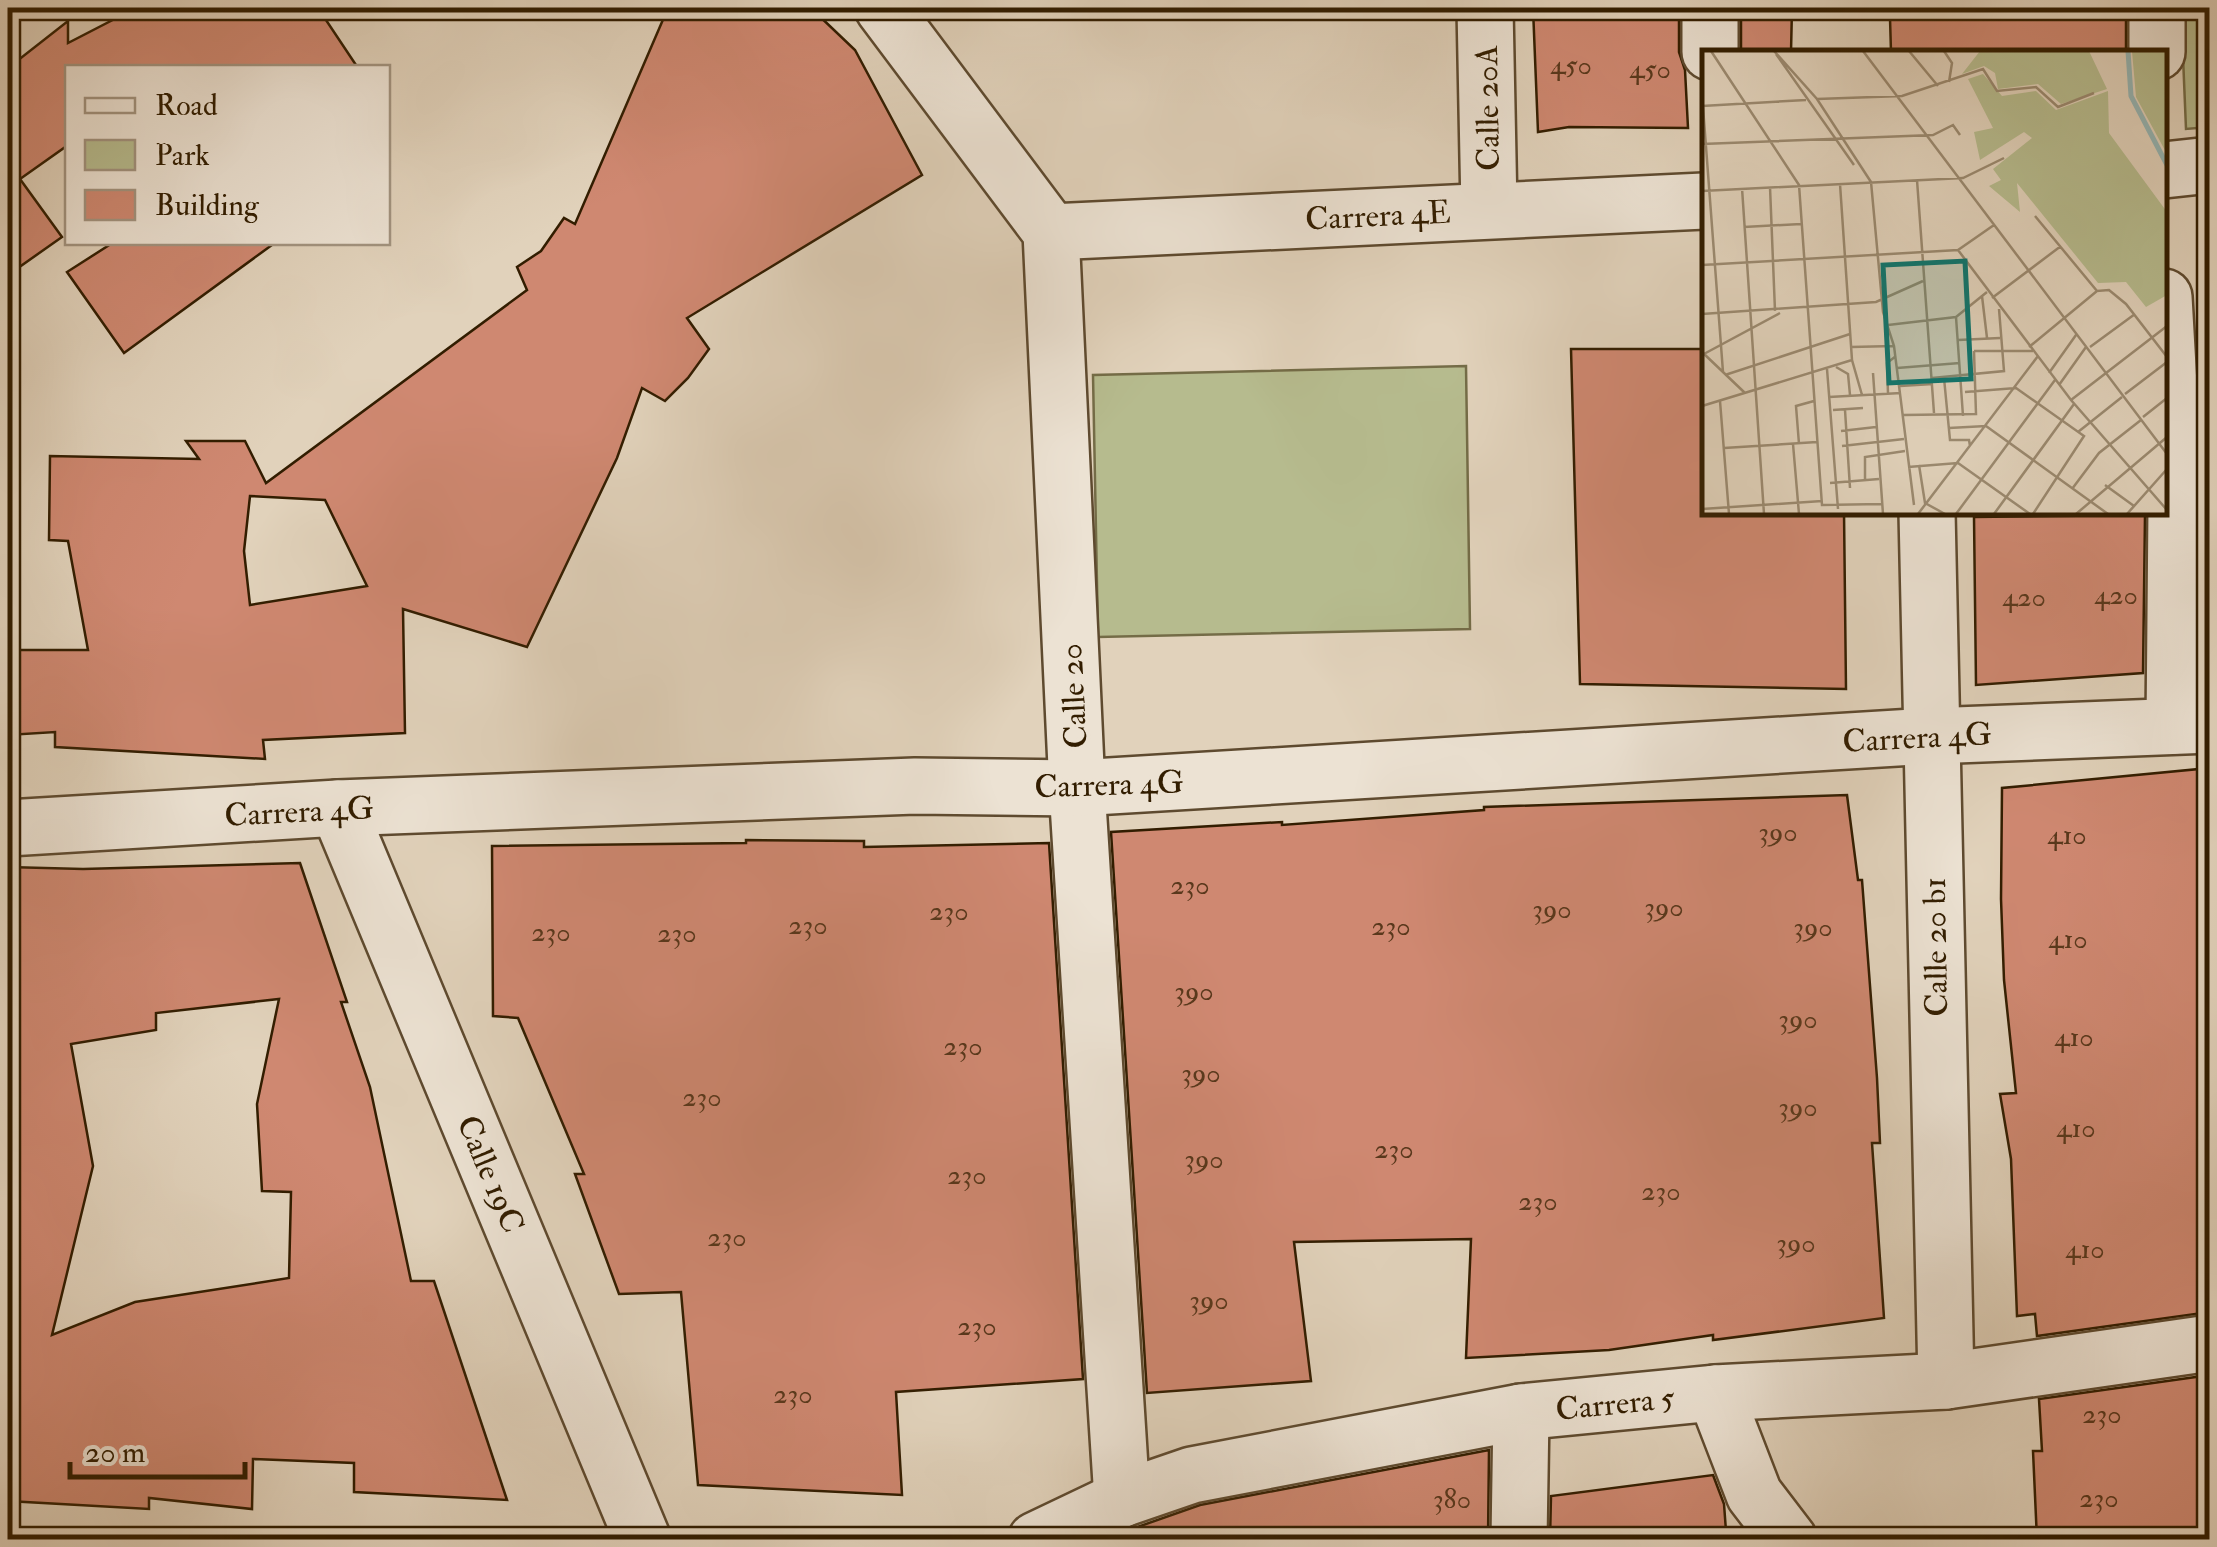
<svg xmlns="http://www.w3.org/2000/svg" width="2217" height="1547" font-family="'IM FELL Double Pica',serif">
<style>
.green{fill:#b6bb8e;stroke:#746c47;stroke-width:2.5}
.building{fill:#cf8871;stroke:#321d00;stroke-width:2.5;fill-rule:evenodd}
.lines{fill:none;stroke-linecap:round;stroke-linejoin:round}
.street-casing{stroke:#5e4a2f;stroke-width:60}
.street{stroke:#ece2d3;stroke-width:55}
.labels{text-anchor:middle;stroke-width:8;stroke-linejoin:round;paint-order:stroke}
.number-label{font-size:28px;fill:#59381c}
.street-label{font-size:32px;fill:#321d00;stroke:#ece2d3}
.inset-river{fill:none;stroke:#95b6b5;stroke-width:5}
.inset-road{fill:none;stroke:#9b8a70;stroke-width:2.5}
.view{fill:#0f766e;fill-opacity:0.15;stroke:#0f766e;stroke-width:5}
.inset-edge{fill:none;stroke:#321d00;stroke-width:5}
</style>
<rect width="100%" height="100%" fill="#e1d2bb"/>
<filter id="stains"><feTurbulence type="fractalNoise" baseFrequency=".002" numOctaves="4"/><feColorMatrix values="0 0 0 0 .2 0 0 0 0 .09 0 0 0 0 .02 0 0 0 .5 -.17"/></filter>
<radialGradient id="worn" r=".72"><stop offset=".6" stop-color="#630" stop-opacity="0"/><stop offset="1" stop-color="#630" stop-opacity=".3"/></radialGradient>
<!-- green -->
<g class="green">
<path d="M2181 8H2209V127L2186 129Z"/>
<path d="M1466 366 1470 629 1098 637 1093 375Z"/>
</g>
<!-- building -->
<g class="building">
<path d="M136 8H318L358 68H68V145L20 179 62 237 8 275V68L68 21V43Z"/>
<path d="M668 8H803L813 10 855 50 922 175 687 318 709 349 688 378 665 401 642 388 617 458 527 647 403 609 405 733 263 740 265 759 55 747V732L8 735V650H88L68 541 49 540 50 456 199 459 186 441H245L266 483 527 290 517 267 541 251 564 218 575 224ZM250 496 325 500 367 586 250 605 244 551Z"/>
<path d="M1533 8H1679V52L1685 70 1688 128 1569 127 1538 132Z"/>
<path d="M1741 8H1792L1791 52H1741Z"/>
<path d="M2015 8H2126V51L1891 52 1890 18Z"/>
<path d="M114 242H276L124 353 67 272Z"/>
<path d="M1571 349H1704V512H1844L1846 689 1580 684Z"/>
<path d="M2145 515 2143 673 1976 685 1974 517Z"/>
<path d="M2210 768V1312L2037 1336 2035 1314 2017 1316 2011 1159 2000 1094 2016 1093 2004 980 2001 899 2002 788Z"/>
<path d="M1847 795 1858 880H1862L1877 1078 1880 1143H1872L1884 1318 1713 1340V1335L1609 1350 1466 1358 1471 1239 1294 1242 1311 1381 1147 1393 1111 832 1282 822V825L1484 810V807Z"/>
<path d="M746 840 864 841V847L1049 843 1083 1379 896 1392 902 1495 698 1485 681 1292 619 1294 575 1174H584L518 1018 493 1016 492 846 746 843Z"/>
<path d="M300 863 347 1002H341L370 1087 411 1281H434L507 1500 354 1492V1463L253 1459 252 1509 149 1498V1509L8 1501V867L83 869ZM279 999 257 1104 262 1191 291 1192 289 1278 135 1302 52 1335 93 1166 71 1044 156 1030V1013Z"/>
<path d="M2210 1375V1540H2037L2033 1451H2042L2039 1399Z"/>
<path d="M1489 1450 1488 1540H1130L1129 1530 1200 1505Z"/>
<path d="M1713 1475 1724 1504 1726 1531 1550 1540 1551 1496Z"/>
</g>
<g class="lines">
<!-- street casing -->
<g class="street-casing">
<g id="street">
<path d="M883 8 1051 232 1077 788 1122 1499"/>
<path d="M1485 8 1489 209"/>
<path d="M1710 8V52"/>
<path d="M2157 8V52"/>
<path d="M2164 170 2210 165"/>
<path d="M1051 232 1704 201"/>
<path d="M2164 297 2176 508 2174 726"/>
<path d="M1927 512 1946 1381"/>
<path d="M338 808 643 1540"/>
<path d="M8 828 338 808 915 786 1077 788 1930 736 2210 725"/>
<path d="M1715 1393 1754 1494 1789 1540"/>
<path d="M1036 1540 1122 1499 1192 1475 1521 1412 1715 1393 1946 1381 2210 1343"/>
<path d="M1519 1540 1521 1412"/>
</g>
</g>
<!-- street -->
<use href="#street" class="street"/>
</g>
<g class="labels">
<!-- number labels -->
<g class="number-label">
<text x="1571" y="74">450</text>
<text x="1650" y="78">450</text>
<text x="2116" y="604">420</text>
<text x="2024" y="606">420</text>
<text x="1778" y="841">390</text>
<text x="2067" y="844">410</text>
<text x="1190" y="894">230</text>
<text x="1664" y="916">390</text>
<text x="1552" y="918">390</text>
<text x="949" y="920">230</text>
<text x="808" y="934">230</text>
<text x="1391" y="935">230</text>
<text x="1813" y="936">390</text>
<text x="551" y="941">230</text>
<text x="677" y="942">230</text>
<text x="2068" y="948">410</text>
<text x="1194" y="1000">390</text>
<text x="1798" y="1028">390</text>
<text x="2074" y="1046">410</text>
<text x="963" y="1055">230</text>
<text x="1201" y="1082">390</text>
<text x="702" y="1106">230</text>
<text x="1798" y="1116">390</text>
<text x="2076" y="1137">410</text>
<text x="1394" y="1158">230</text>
<text x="1204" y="1168">390</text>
<text x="967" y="1184">230</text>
<text x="1661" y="1200">230</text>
<text x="1538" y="1210">230</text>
<text x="727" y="1246">230</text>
<text x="1796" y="1252">390</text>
<text x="2085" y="1258">410</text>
<text x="1209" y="1309">390</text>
<text x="977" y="1335">230</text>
<text x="793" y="1403">230</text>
<text x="2102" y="1423">230</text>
<text x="2099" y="1507">230</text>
<text x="1452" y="1508">380</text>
</g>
<!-- street labels -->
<g class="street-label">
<text transform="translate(1487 108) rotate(-91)" y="11">Calle 20A</text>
<text transform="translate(1378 215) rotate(-3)" y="11">Carrera 4E</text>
<text transform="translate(1073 696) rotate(-93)" y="11">Calle 20</text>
<text transform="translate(1917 737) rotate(-3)" y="11">Carrera 4G</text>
<text transform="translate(1109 784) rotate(-2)" y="11">Carrera 4G</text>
<text transform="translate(299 811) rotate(-3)" y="11">Carrera 4G</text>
<text transform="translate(1935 947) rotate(-91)" y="11">Calle 20 b1</text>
<text transform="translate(491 1174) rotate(67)" y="11">Calle 19C</text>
<text transform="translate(1615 1403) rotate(-6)" y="11">Carrera 5</text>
</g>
</g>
<!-- overview -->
<g transform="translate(1702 50)">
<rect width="465" height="465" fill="#e1d2bb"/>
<path d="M278 1H387L405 39 359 54 336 34 296 39 293 23 282 16 260 24ZM430 1H465V104L434 47ZM281 24 300 46 334 41 354 60 406 41 407 83 465 162V245L444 257 424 232 396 233 315 133 318 162 287 136 299 130 291 119 330 88 322 82 278 110 272 82 291 78 266 29Z" fill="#b6bb8e"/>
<path class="inset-river" d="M426 1 429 46 465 115"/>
<path class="inset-road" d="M9 1 97 135 120 455 180 454M72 1 115 49 169 132 181 262 192 296 212 455M161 1 465 404M207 1 236 36M242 1 250 13 247 32M74 4 152 115M115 49 200 46 281 19 295 41 334 37 356 57 392 43M0 56 104 50M1 57 21 322M0 94 231 85 251 75 258 85M215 130 232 363M138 134 150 310 160 345M68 137 73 261M40 138 62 464M0 141 261 128 302 108M333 166 395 241 407 240 424 254 465 307M42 177 99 174M256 200 369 350 465 460M0 215 256 200 292 175M280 246 285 288M290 248 359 196M0 264 174 252 221 231M254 267 261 366M186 275 254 267 285 242M256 290 298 288M149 297 192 296M327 297 395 241M388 297 433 264M272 301H331M0 302 43 343M0 305 78 263M134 317 146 324 148 345M195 318 258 313M125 319 136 459M171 323 181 464M347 323 374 285M23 325 148 284M230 328 302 321 297 259M242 328 248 390H267L268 396M357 335 384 297M198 336 231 334M263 342 314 338 382 386 331 464M186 344 185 313 194 306M423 344 465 312M127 347 199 343M369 350 465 276M18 351 27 464M0 356 150 310M131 360 161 358M143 360 148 438M201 365 274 364 272 301M441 367 465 348M247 378 284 376 406 464M139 381 174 377M376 382 420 347M91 394 97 464M97 394 94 356 112 351M140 396 202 389M22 398 115 392M217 415 223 453 243 464M206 417 256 413 328 464M163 430V407L203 401M128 433 177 429M403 435 432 456M370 439 397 403 439 370M0 459 120 451M216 464 336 306M254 464 353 330M292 464 372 354M374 464 465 387M425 464 465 419"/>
<path class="view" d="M263 211 269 329 187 333 181 215Z"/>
<rect width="465" height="465" class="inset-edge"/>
</g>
<!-- margin -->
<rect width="2217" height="1547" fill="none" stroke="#e1d2bb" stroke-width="40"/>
<rect x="10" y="10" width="2197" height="1527" fill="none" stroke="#321d00" stroke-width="5"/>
<rect x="20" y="20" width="2177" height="1507" fill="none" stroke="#321d00" stroke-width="2.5"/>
<!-- legend -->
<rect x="65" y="65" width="325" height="180" fill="#ece2d3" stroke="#a2937f" stroke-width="2.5"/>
<rect x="85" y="98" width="50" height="15" fill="#ece2d3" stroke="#a2937f" stroke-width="2.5"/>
<text x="155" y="115" font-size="30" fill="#321d00">Road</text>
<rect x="85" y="140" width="50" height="30" fill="#b6bb8e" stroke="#a2937f" stroke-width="2.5"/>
<text x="155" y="165" font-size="30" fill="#321d00">Park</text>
<rect x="85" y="190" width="50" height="30" fill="#cf8871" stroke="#a2937f" stroke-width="2.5"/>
<text x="155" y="215" font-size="30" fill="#321d00">Building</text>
<!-- scale -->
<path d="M70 1462v15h175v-15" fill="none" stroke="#321d00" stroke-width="5"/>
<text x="85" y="1462" font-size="30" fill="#321d00" stroke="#ece2d3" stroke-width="8" paint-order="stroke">20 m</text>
<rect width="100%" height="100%" filter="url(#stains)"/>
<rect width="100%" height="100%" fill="url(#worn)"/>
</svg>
